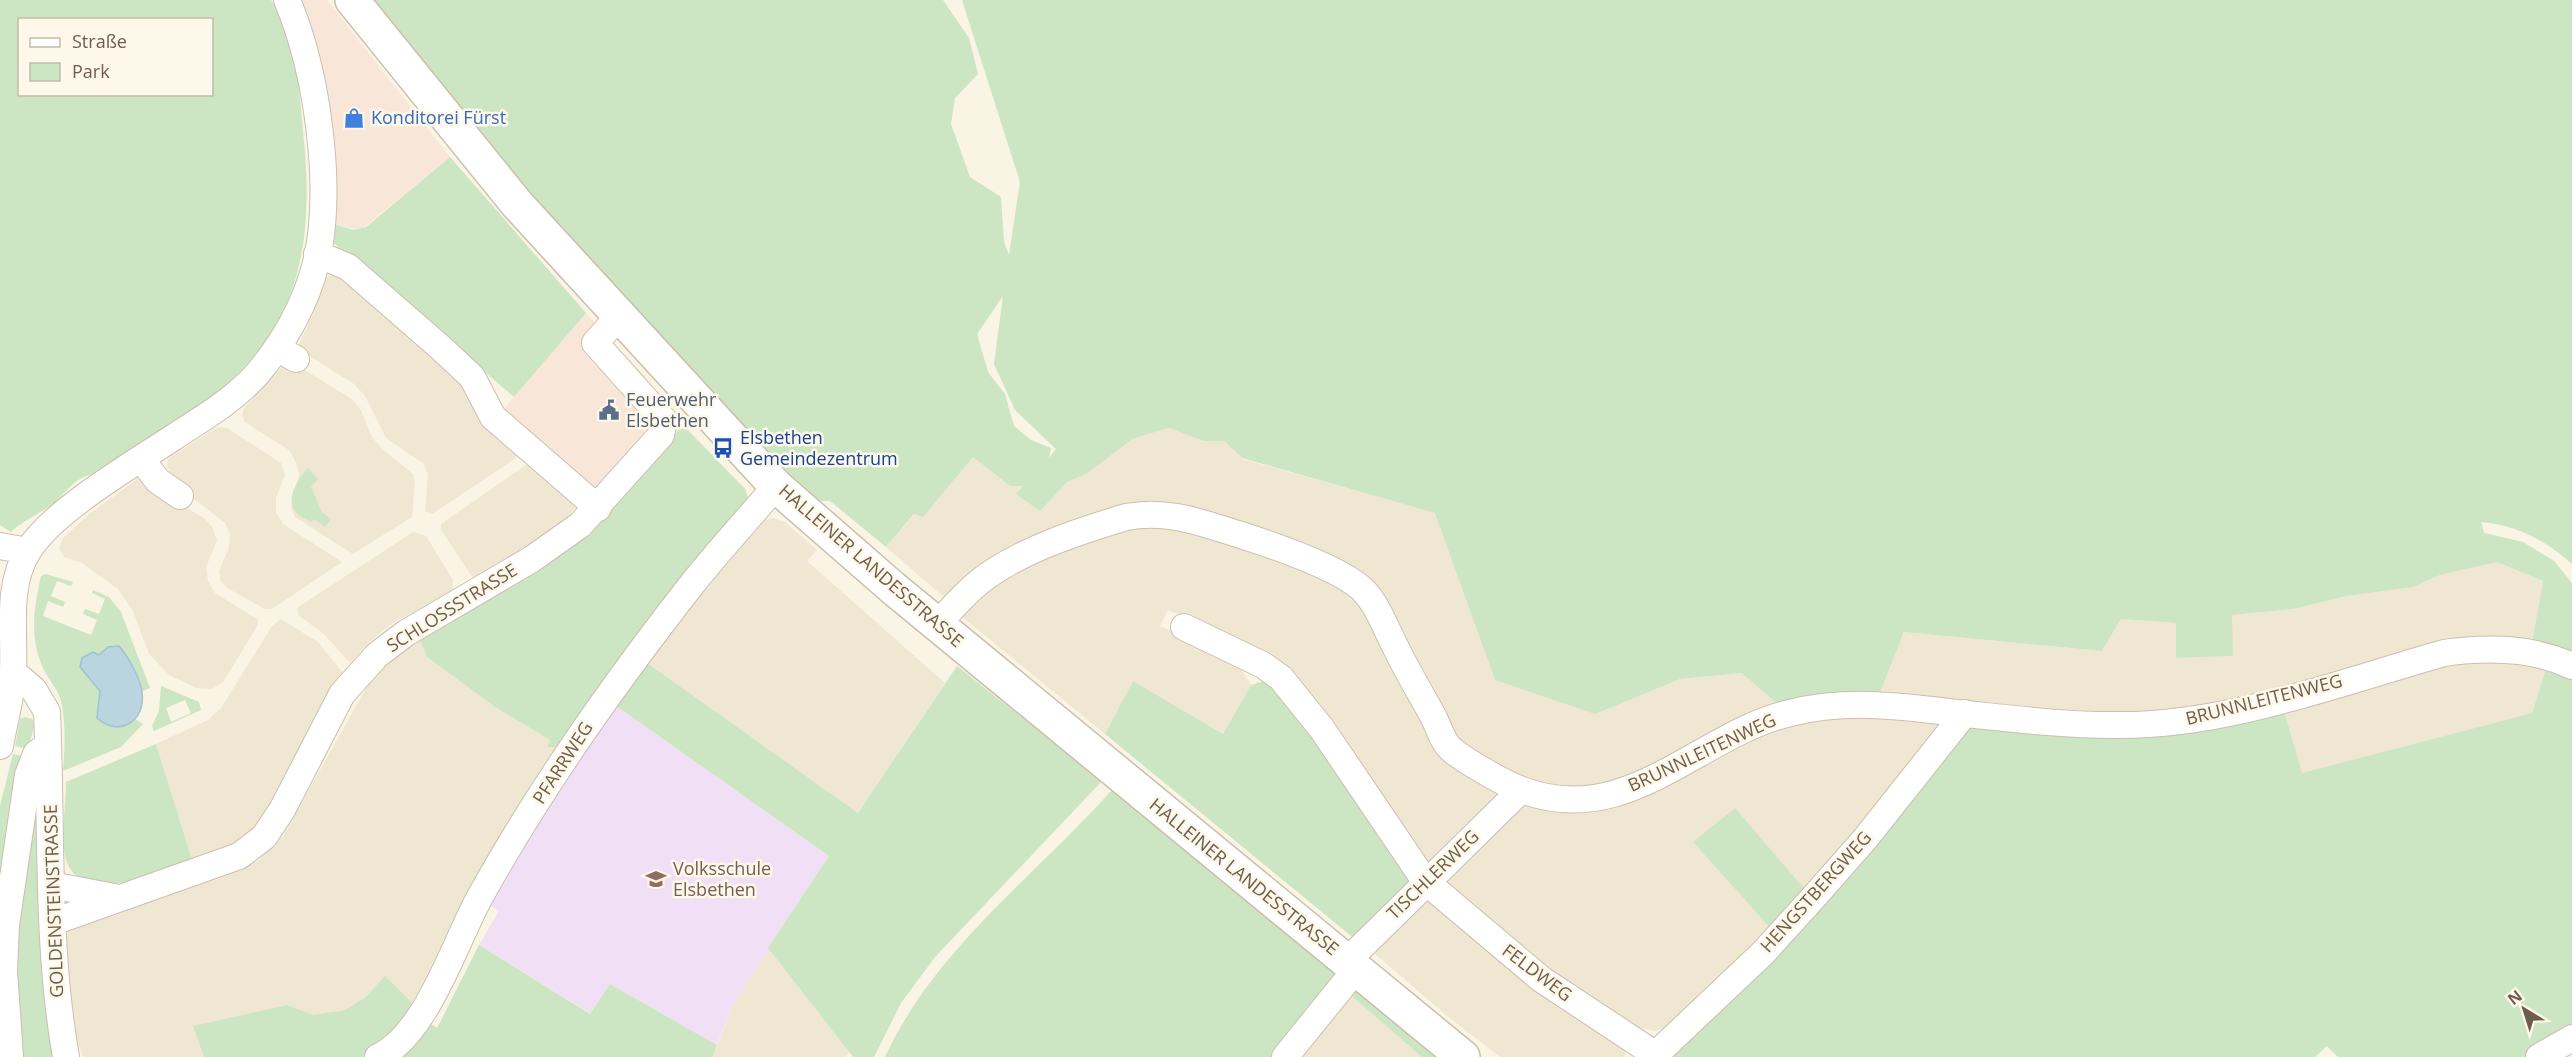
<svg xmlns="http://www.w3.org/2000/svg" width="2572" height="1057" font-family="'Open Sans',sans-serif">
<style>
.residential{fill:#f0e7d2}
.commercial{fill:#f8e7d8}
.education{fill:#f1e0f5}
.green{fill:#cce5c3;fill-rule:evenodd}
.water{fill:#bad5e0;stroke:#a1c2d1;stroke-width:1.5}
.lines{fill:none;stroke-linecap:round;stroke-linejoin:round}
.street-casing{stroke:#cbbfae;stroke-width:28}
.secondary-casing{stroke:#ccbeaa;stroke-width:36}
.street{stroke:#fff;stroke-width:26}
.secondary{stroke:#fff;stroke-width:33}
.labels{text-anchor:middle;stroke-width:5;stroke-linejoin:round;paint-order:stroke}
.shop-label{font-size:18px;fill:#366cbe;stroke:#fdf8e9;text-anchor:start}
.service-label{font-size:18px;fill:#4e5e75;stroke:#fdf8e9;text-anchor:start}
.transit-label{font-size:18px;fill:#164399;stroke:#fdf8e9;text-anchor:start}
.street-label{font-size:18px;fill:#6e5d4c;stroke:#fdf8e9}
.education-label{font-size:18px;fill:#785e54;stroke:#fdf8e9;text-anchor:start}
</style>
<rect width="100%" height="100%" fill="#f9f4e3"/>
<!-- residential -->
<g class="residential">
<path d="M335 275 350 282 464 381 517 449 516 458 432 514 425 511 428 474 423 463 386 438 365 396 354 384 303 352 299 344 314 312 325 277Z"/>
<path d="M293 363 352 399 361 410 372 437 382 449 413 474 415 483 412 517 353 554 295 517 291 508 299 474 296 463 289 450 245 422 242 415 244 408 284 365Z"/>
<path d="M217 427 227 428 281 463 285 475 276 498V512L283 524 342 562 272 609H265L227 588 221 581 219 571 229 548 230 534 225 523 193 498 167 468 168 459Z"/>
<path d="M1169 428 1204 441H1224L1242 459 1436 513 1495 680 1595 713 1680 679 1743 673 1780 706 1620 784 1546 788 1468 751 1451 732 1387 608 1169 506 945 598 886 547 915 514 923 517 973 457 1010 486H1024L1040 511 1067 481 1088 473 1119 447 1132 439Z"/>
<path d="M535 463 572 494 575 507 568 518 525 550 474 580 441 530V524L526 465Z"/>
<path d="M139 478 205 519 213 528 217 541 206 567 208 581 215 593 258 620V625L223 682 212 689 196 688 169 675 149 654 133 611 118 589 82 563 64 557 59 548 63 538 88 515Z"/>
<path d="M772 518 785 522 817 550 807 561 945 683 858 813 643 660 762 521Z"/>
<path d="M1147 519 1266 553 1355 591 1399 668 1501 794 1426 867 1250 647 1168 610 1160 626 1234 658 1251 685 1223 734 1133 681 1105 734 961 616 986 587 1015 568Z"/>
<path d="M413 532 426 536 453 580V592L394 622 370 641 350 663 324 634 298 615 297 608Z"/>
<path d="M2497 562 2543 581 2532 642 2183 710 2117 713 1879 695 1904 632 2102 651 2121 619 2177 623V658L2233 656 2231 615 2293 609 2347 596 2413 587 2440 575Z"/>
<path d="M281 619 318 642 343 673 267 812 248 836 227 850 193 863 156 744 208 720 221 708 272 626Z"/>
<path d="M419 637 427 657 495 707 550 740 547 746 559 747 414 1013 385 977 366 997 345 1010 313 1015 287 1005 194 1026 204 1057H83L74 1032 64 969 65 935 76 924 96 916 218 879 258 861 283 836 374 674Z"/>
<path d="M2485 658 2548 663 2532 713 2302 773 2284 710 2399 675Z"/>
<path d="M1862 713 1941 723V730L1806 891 1694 843 1771 929 1671 1027 1654 1031 1634 1026 1558 976 1450 890 1446 881 1523 805 1537 804 1566 809 1765 729Z"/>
<path d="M1427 896 1617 1040 1626 1050 1625 1057H1500L1446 1015 1375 954 1374 945Z"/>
<path d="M768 948 849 1052 846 1057H713L733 1005Z"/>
<path d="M1346 991 1422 1057H1292Z"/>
</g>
<!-- commercial -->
<g class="commercial">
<path d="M301 0H327L450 157 360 230 334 224 336 204 330 123 314 36Z"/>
<path d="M586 313 644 375 683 425 612 510 501 412Z"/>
</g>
<!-- education -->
<path class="education" d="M612 703 829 856 733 1005 717 1045 610 984 591 1014 479 945 499 911 484 902Z"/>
<!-- green -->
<g class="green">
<path d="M0 0H271C297 36 299 88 303 131 314 236 304 322 216 393 181 422 129 449 90 475 74 479 68 490 57 500 44 513 25 518 11 532L0 525ZM20 20H212V94H20Z"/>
<path d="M366 0H943L969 38 978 74 955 98 951 124 970 177 1001 197 1004 242 1009 255 1020 182 962 0H2572V564C2545 540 2517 525 2481 522L2484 533 2523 542 2554 561 2572 583V655L2532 642 2543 581 2497 562 2440 575 2413 587 2347 596 2293 609 2232 615 2233 656 2176 658V623L2121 619 2102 651 1904 632 1879 695 1780 706 1742 673 1680 679 1595 714 1495 680 1435 513 1242 458 1224 441H1204L1169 428 1132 439 1088 473 1067 482 1040 511 1016 494 1023 486H1010L973 457 923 517 914 514 886 547 830 501H817L756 447 553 228ZM1003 296 994 364 1015 410 1056 449 1049 458 1051 448 1031 440 1014 426 1005 394 988 372 977 334Z"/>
<path d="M450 157 586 313 514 397 331 241 334 224 354 230 366 227Z"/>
<path d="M683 425 745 489 748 496 744 507 559 747H547L550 740 495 707 427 657 419 637 570 545 617 505Z"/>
<path d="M308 468 318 479 311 487 322 512 331 519 325 527 314 519 311 522C306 519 298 516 295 511 285 499 299 477 308 468Z"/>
<path d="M46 574 73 582 71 586 57 581 51 596 65 602 63 607 48 601 43 616 91 635 97 620 83 614 85 609 99 614 105 599 92 593 93 590 109 597 121 612 150 688 143 691 142 706 135 719 143 724 121 747 63 771C65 747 66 724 61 701 58 689 48 679 43 668 29 637 34 608 41 576Z"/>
<path d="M643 660 858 813 957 666 1102 781 935 957 901 1003 874 1057H853L768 948 829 856 612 703Z"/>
<path d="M2548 663 2572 674V1032L2528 1057H2338L2327 1046 2315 1057H1667L1972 720 2284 710 2302 773 2532 713Z"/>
<path d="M1271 679 1276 682 1412 879 1356 940 1105 734 1133 681 1223 734 1251 685Z"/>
<path d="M161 686 199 702 201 710 154 731 152 726 159 711ZM185 700 191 713 171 722 166 708Z"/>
<path d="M25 717 32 719 35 724 28 749 15 746 20 719Z"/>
<path d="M156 744 193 863C161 872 76 909 65 856 61 836 66 804 66 782Z"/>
<path d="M13 754 26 757 0 924V806Z"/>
<path d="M38 767 56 1057H19L14 906Z"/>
<path d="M1112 790 1340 976 1275 1057H885C935 949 1034 877 1112 790Z"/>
<path d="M1735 808 1806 891 1771 929 1693 842Z"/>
<path d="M479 945 590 1014 610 984 717 1045 713 1057H398L427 1021 437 1028Z"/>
<path d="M385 976 412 1003 414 1013 375 1052 364 1057H204L193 1026 287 1005 313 1015 345 1010 366 997Z"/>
<path d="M1352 986 1435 1057H1422L1346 991Z"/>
</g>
<!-- water -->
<path class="water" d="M119 646C129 658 141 679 142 693 146 721 119 738 97 718L100 691 80 667 82 658 93 652 99 655 108 647Z"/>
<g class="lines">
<!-- street casing -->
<g class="street-casing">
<g id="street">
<path d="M317 254 348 267 441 348 472 377 493 417 598 508"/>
<path d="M277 348 296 359"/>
<path d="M141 459 158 481 180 496"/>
<path d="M0 546 28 551"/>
<path d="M938 624C953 607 968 590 987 576 1027 548 1080 531 1126 517 1168 509 1202 523 1241 535 1272 545 1339 568 1362 589 1378 605 1385 627 1395 646 1407 671 1421 694 1434 718 1439 728 1443 743 1452 750 1465 761 1505 784 1522 790 1627 830 1699 734 1790 713 1850 698 1906 707 1966 714 2014 719 2064 725 2113 725 2224 727 2338 683 2444 653 2487 647 2532 647 2572 666"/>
<path d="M1184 627 1263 665 1281 678 1322 729 1425 881 1541 979 1656 1055"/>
<path d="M13 672 34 690 47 712C52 827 46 944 66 1057"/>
<path d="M0 746C4 722 12 696 13 670 15 630 6 587 28 551 52 511 135 463 174 437 203 418 234 400 257 374 284 343 306 303 316 263 334 187 317 71 287 0"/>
<path d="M51 885 114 897"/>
<path d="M53 922 239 856 264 837 282 810 342 694 377 655 406 633 532 559 580 525 661 435 664 420 595 343 619 316"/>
<path d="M1347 961 1521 790"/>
<path d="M10 1057 4 971 6 925 28 775 36 754 48 745"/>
<path d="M378 1057C427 1035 455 941 481 895 542 785 616 681 693 583 720 549 749 518 776 486"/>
<path d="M1285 1057 1357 968"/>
<path d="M1653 1057 1763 953 1813 898 1865 839 1965 713"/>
<path d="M2539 1057 2572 1038"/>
</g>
</g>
<!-- secondary casing -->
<g class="secondary-casing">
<path id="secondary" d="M352 0 517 204 776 486 893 588 1463 1057"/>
</g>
<!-- street -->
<use href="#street" class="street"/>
<!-- secondary -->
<use href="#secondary" class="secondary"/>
</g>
<!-- icons -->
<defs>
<g id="shop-bare" transform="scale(1.62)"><path d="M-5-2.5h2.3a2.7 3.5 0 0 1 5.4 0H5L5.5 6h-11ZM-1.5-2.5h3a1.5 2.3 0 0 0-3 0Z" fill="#3f7fe0" stroke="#fdf8e9" stroke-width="2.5" paint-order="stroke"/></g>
<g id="civic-bare" transform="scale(1.62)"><path d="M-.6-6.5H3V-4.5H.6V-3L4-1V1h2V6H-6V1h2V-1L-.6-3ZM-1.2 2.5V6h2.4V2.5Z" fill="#5c6f8a" stroke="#fdf8e9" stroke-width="2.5" paint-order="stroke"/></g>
<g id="bus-bare" transform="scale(1.62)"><path d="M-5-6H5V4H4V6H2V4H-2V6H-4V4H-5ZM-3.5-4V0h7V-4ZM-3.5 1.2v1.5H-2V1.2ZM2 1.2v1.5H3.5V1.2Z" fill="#1a4fb4" stroke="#fdf8e9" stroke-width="2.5" paint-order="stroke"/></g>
<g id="school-bare" transform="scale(1.62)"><path d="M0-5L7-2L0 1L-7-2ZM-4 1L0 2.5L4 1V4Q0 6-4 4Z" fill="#8d6e63" stroke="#fdf8e9" stroke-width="2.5" paint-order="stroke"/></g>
</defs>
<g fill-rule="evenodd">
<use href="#shop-bare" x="354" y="118"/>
<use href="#civic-bare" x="609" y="410"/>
<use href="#bus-bare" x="723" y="448"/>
<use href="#school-bare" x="656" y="879"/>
</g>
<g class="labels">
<!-- shop labels -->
<g class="shop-label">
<text x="371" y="124">Konditorei Fürst</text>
</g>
<!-- service labels -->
<g class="service-label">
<text x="626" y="406">Feuerwehr<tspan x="626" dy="21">Elsbethen</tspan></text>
</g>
<!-- transit labels -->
<g class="transit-label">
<text x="740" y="444">Elsbethen<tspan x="740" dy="21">Gemeindezentrum</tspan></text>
</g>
<!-- street labels -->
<g class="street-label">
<text transform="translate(871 566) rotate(41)" y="6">HALLEINER LANDESSTRASSE</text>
<text transform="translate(452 608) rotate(-32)" y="6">SCHLOSSSTRASSE</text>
<text transform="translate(2264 700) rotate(-14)" y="6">BRUNNLEITENWEG</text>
<text transform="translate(1702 753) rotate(-25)" y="6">BRUNNLEITENWEG</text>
<text transform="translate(563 763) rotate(-57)" y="6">PFARRWEG</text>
<text transform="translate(1433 875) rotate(-44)" y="6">TISCHLERWEG</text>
<text transform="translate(1244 877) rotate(39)" y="6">HALLEINER LANDESSTRASSE</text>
<text transform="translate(1816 892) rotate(-48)" y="6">HENGSTBERGWEG</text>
<text transform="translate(54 901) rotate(-92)" y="6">GOLDENSTEINSTRASSE</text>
<text transform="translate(1537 973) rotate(37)" y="6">FELDWEG</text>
</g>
<!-- education labels -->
<g class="education-label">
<text x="673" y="875">Volksschule<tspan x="673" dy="21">Elsbethen</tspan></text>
</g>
</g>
<!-- legend -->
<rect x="18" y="18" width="195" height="78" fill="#fdf8e9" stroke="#c4baaa" stroke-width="1.5"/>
<rect x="30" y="38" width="30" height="9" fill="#ffffff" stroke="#c4baaa" stroke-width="1.5"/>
<text x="72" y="48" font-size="18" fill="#6e5d4c">Straße</text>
<rect x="30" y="63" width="30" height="18" fill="#cce5c3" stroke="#c4baaa" stroke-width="1.5"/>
<text x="72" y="78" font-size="18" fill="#6e5d4c">Park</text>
<!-- north arrow -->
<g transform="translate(2524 1009) rotate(322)" stroke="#fdf8e9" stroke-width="4.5" paint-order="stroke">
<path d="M0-4.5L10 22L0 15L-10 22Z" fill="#6e5d4c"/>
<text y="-9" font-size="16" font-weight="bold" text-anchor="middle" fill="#6e5d4c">N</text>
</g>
</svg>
